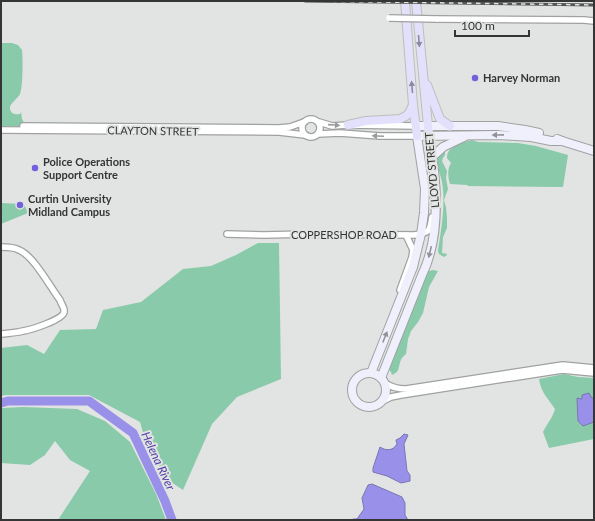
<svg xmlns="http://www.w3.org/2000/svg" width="595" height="521" font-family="Lato,sans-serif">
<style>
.green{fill:#89caaa}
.water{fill:#9990e9;stroke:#7b75b3}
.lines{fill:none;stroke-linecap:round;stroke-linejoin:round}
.river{stroke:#9990e9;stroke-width:9}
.street-casing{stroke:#9fa2a1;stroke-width:8}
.secondary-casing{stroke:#9fa2a1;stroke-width:10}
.primary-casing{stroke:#bebebe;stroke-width:10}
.street{stroke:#fff;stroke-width:5.5}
.secondary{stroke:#f0f0fd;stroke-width:8}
.primary{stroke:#e2e0fb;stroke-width:8}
.rail-casing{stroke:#545554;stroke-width:3}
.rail{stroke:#e1e4e2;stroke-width:1.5;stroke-dasharray:4.5;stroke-linecap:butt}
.street-bridge-casing{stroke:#9fa2a1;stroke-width:8;stroke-linecap:butt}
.street-bridge{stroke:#fff;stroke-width:5.5}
.oneway{fill:#8b8a98}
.oneway2{fill:#9a9a9a}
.oneway3{fill:#929298}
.poi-dot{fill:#7560db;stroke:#e1e4e2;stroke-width:1.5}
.labels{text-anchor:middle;stroke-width:4;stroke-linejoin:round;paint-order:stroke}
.poi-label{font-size:11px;font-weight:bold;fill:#343534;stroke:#e1e4e2;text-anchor:start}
.street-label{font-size:11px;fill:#343534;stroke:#e1e4e2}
.water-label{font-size:12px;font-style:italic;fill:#5441a8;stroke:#e1e4e2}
</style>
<rect width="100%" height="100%" fill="#e1e4e2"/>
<!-- green -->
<g class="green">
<path d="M1 43H12L18 45 22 50C23 57 23 88 20 94 18 99 9 103 10 109 11 114 16 115 20 114L21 112 22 119 26 126H1Z"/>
<path d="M472 140 478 142 518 143 536 146 568 155 563 187 468 186 467 185 450 184C448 178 447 169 451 163L447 158C447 145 462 143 472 140Z"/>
<path d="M442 150 445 152V155L443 158 442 161 447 171 446 178 448 189 444 200 446 207 447 218V228L443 237 442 253 447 254 446 256 444 257 439 254 438 251C441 230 446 203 442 182 441 176 435 161 438 155 439 153 441 152 442 150Z"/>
<path d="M1 203 24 204 28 213 1 224Z"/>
<path d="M258 243H279L281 379 237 397 212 424 183 490 168 480 147 447 140 422 89 395H6L1 396V348L27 345 44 354 60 330 96 329 103 310 141 302 183 269 211 266 236 255Z"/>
<path d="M433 270 438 271 429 287 423 313 418 322 411 331 408 339 406 354C398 360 401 365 397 372L392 375 391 372 390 371 389 369 427 274 429 271Z"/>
<path d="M564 374 578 377 594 378V439L549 448 543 432C547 424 553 417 555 409 548 398 541 393 539 379Z"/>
<path d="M23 407 77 409 105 421 130 442 156 494 166 520H58L90 471 70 460 55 441 45 455 30 465 1 463V408Z"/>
</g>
<!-- water -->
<g class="water">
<path d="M589 393 591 397 594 399V422L583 426 578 421 577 398 582 399V395Z"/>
<path d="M404 434 408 435 404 444 407 471 410 475V481L401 483 387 476 373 472V468L380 447C386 451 393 451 397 444L396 440 400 438Z"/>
<path d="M372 484 402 497 405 503V515L408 520H353V519H357L364 509 362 498 368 485Z"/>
</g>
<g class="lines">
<!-- river -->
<path class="river" d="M1 403 8 401H89L133 433 165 501 172 520"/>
<!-- street casing -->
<g class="street-casing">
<g id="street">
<path d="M436 19 584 20 594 21"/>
<circle cx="311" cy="128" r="9"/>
<path d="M319 122 332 126 348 125 416 126"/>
<path d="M23 126 279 128 290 127 304 122"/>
<path d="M1 130 279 132 305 135"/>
<path d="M318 134 340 133 380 136H417"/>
<path d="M227 234 264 235 309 234 414 235C429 233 430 232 432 217"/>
<path d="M1 247C7 247 14 247 19 250 34 256 50 287 60 300 61 304 65 308 64 312 63 320 30 330 23 331 16 333 8 333 1 334"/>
<path d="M400 290 412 257 413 250 406 235"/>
<path d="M385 383C392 388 398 389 406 389L556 366 563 365 594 368"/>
<path d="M383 401 391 397 401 395 562 370 594 373"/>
</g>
</g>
<!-- secondary casing -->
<g class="secondary-casing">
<g id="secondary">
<path d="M416 126H498L525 130 539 133"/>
<path d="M557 139 562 141 594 151"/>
<path d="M432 157 443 147 464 137"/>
<circle cx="369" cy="390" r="17"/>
<path d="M371 373 413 267 421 234 424 213 425 189 417 136 499 135 531 137 551 141H562"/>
<path d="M381 378 422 275C442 234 437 180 429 136"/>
</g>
</g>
<!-- primary casing -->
<g class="primary-casing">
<g id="primary">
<path d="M405 1 413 105 417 136"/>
<path d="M416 1 429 136"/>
<path d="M427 85 440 119 450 126"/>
<path d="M348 125 366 121 400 119 406 116 409 113 413 105"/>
</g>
</g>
<!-- street -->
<use href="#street" class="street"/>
<!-- secondary -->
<use href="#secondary" class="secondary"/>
<!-- primary -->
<use href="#primary" class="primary"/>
<!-- rail casing -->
<g class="rail-casing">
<path id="rail" d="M305 1 594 5"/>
</g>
<!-- rail -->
<use href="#rail" class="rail"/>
<!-- street-bridge casing -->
<g class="street-bridge-casing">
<path id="street-bridge" d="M389 18 436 19"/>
</g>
<!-- street-bridge -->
<use href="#street-bridge" class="street-bridge"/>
</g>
<!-- one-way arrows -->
<defs><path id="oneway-solid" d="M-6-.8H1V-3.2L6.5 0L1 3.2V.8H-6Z"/></defs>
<g class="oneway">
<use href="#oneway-solid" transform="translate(419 41) rotate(85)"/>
<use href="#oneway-solid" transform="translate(412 87) rotate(-95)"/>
</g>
<g class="oneway2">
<use href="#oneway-solid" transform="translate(334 125) rotate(4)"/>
<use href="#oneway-solid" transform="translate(378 136) rotate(-178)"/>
</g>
<g class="oneway3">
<use href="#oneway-solid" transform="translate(498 135) rotate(179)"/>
<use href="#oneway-solid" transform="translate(430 252) rotate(103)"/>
<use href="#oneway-solid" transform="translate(385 337) rotate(-68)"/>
</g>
<!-- markers -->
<g class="poi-dot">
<circle cx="475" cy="78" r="4"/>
<circle cx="35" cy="168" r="4"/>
<circle cx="20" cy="205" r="4"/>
</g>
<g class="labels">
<!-- poi labels -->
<g class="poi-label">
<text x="483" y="82">Harvey Norman</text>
<text x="43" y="166">Police Operations<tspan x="43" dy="13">Support Centre</tspan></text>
<text x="28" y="203">Curtin University<tspan x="28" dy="13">Midland Campus</tspan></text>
</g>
<!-- street labels -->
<g class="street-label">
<text transform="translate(153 131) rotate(1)" y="4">CLAYTON STREET</text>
<text transform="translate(432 170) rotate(-95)" y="4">LLOYD STREET</text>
<text x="344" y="239">COPPERSHOP ROAD</text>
</g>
<!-- water labels -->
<g class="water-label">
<text transform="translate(158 461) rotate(65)" y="4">Helena River</text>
</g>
</g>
<!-- border -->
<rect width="595" height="521" fill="none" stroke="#343534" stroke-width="4"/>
<!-- scale -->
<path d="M455 30v6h74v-6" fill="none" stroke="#343534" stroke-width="2"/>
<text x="461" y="30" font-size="12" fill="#343534" stroke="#e1e4e2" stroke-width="3" paint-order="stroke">100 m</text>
</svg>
